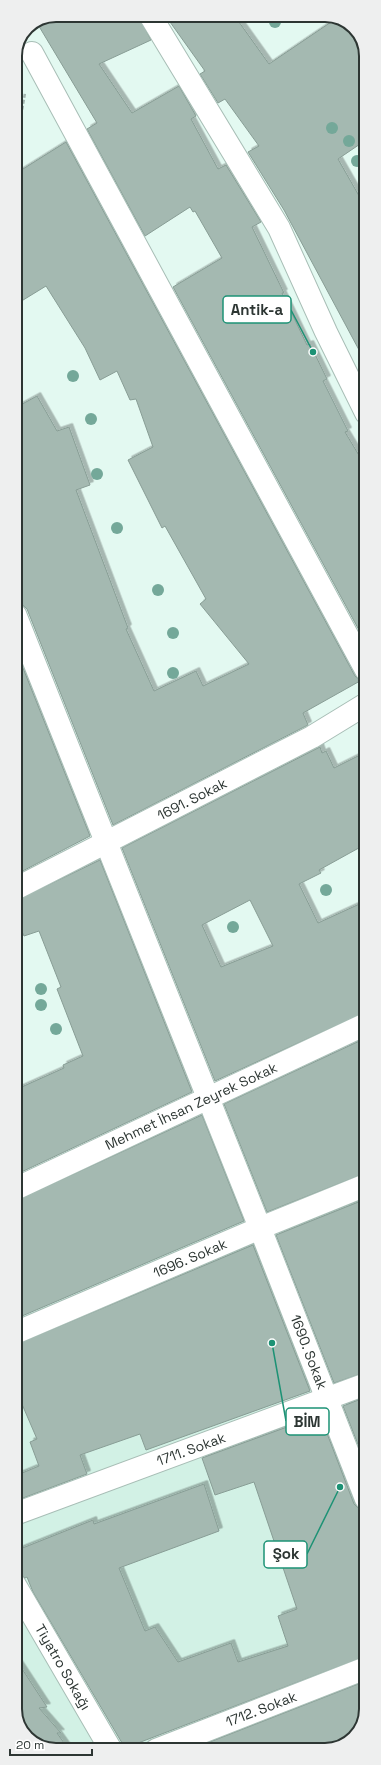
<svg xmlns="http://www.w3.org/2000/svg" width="381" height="1765" font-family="'Space Grotesk',sans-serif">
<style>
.built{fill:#d2f1e5}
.building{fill:#a4b9b1;stroke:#889d95;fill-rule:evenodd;filter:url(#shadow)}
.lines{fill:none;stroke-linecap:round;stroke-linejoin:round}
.minor-casing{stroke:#a8beb6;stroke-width:24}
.path{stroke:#a4b6b0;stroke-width:2.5;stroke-dasharray:4 2;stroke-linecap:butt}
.minor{stroke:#fff;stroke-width:22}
.tree{fill:#74a899}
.labels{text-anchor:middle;stroke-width:3;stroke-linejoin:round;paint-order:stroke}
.street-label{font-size:14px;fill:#2d3633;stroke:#fff}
.rim{fill:none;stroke:#2d3633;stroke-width:2}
.leader{fill:none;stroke:#1d9275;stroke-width:1.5}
.callout-dot{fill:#1d9275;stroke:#fff;stroke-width:1.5}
.callout{fill:#fff;stroke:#1d9275;stroke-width:1.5}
.callout-label{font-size:15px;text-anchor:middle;font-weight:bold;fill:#2d3633}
</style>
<defs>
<filter id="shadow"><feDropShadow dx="3.5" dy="-3.5" stdDeviation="0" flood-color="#0004"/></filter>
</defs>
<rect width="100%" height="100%" fill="#e3f9f1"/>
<!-- built -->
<path class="built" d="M366 1052V1710L356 1736 331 1750H51L27 1738 15 1715V1228Z"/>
<!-- building -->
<g class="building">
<path d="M56 15H138L151 40 99 64 132 113 179 86 196 116 191 119 218 169 226 165 261 222 252 227 284 293H282L307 345 310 344 327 379 323 381 348 431 345 432 366 467V643L173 287 222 258 195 211 193 212 190 207 145 236 87 129 97 123 37 23Z"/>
<path d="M165 15H234L269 64 337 18 354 27 366 50V140L338 159 366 208V363L284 210 248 152 259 146 225 99 218 103 200 74 205 71Z"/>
<path d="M66 142 355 676 360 681 303 713 308 725 306 726 113 825 27 609 22 604 15 602V408L37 396 57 431 69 427 90 485 76 490 128 628 126 629 154 691 196 671 203 686 249 664 200 604 206 599 165 526 162 528 128 460 153 447 136 399 130 400 117 371 100 380 85 348 46 286 15 305V174Z"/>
<path d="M15 648 90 836 15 875Z"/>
<path d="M320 747 322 753 326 751 334 768 366 752V844L319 870 321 873 299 884 318 923 366 901V1012L215 1081 122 848ZM250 900 273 946 221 967 202 925Z"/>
<path d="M100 860 192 1092 15 1175V1090L64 1068 63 1065 83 1056 57 989 61 987 39 931 24 936 15 915V901Z"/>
<path d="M366 1038V1173L267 1212 224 1104Z"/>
<path d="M202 1115 244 1221 15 1319V1201Z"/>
<path d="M366 1199V1372L334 1383 276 1235Z"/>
<path d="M253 1245 310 1391 146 1450 140 1434 80 1455 87 1474 15 1501V1476L39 1466 30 1442 37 1439 15 1388V1345Z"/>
<path d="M366 1397V1465L343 1406Z"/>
<path d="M320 1415 354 1504 359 1509 366 1511V1656L125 1748 33 1592 27 1577 25 1578 20 1574 15 1562V1551L93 1520 94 1524 204 1484 219 1531 119 1568 145 1631 155 1627 178 1662 231 1643 238 1662 288 1646 278 1616 297 1609 254 1482 215 1495 202 1458Z"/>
<path d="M15 1658 47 1707 39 1708 61 1733H57L69 1750H51L27 1738 15 1715Z"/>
<path d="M366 1681V1710L356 1736 331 1750H199L197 1747Z"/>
</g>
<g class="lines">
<!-- minor casing -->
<g class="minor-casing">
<g id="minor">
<path d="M150 15 279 228 326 332 366 413"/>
<path d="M32 53 366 670"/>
<path d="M15 614 260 1228 366 1499"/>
<path d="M15 889 312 737 366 704"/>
<path d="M15 1189 366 1024"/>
<path d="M15 1333 260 1228 366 1185"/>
<path d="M15 1514 366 1384"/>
<path d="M15 1585 111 1750"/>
<path d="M156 1750 366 1668"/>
</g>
</g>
<!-- path -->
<g class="path">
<path d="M37 29 39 22"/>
<path d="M15 151 25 93"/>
</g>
<!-- minor -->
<use href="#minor" class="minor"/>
</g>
<!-- trees -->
<g class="tree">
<circle cx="275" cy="22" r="6"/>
<circle cx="332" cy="128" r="6"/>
<circle cx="349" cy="141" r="6"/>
<circle cx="357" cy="161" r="6"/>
<circle cx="73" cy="376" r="6"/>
<circle cx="91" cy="419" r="6"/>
<circle cx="97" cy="474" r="6"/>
<circle cx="117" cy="528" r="6"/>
<circle cx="158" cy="590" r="6"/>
<circle cx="173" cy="633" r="6"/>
<circle cx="173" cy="673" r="6"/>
<circle cx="326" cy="890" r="6"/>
<circle cx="233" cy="927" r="6"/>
<circle cx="41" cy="989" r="6"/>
<circle cx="41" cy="1005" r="6"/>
<circle cx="56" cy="1029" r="6"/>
</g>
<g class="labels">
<!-- street labels -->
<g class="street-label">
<text transform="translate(192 799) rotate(-27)" y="5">1691. Sokak</text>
<text transform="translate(191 1106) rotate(-25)" y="5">Mehmet İhsan Zeyrek Sokak</text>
<text transform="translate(190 1258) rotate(-23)" y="5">1696. Sokak</text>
<text transform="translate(309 1352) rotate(69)" y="5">1690. Sokak</text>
<text transform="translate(191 1449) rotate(-20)" y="5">1711. Sokak</text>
<text transform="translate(63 1667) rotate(60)" y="5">Tiyatro Sokağı</text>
<text transform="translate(261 1709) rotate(-21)" y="5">1712. Sokak</text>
</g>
</g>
<!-- crop -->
<path d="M0 0H381V1765H0ZM56 22H325A34 34 0 0 1 359 56V1709A34 34 0 0 1 325 1743H56A34 34 0 0 1 22 1709V56A34 34 0 0 1 56 22Z" fill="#eeefef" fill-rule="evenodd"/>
<path class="rim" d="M56 22H325A34 34 0 0 1 359 56V1709A34 34 0 0 1 325 1743H56A34 34 0 0 1 22 1709V56A34 34 0 0 1 56 22Z"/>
<!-- callouts -->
<path class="leader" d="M313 352L291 310M272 1343L286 1421M340 1487L307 1554"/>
<g class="callout-dot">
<circle cx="313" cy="352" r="4"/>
<circle cx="272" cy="1343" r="4"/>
<circle cx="340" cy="1487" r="4"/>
</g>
<g class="callout">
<rect x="223" y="296" width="68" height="27" rx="4"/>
<rect x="286" y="1408" width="43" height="27" rx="4"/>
<rect x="264" y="1541" width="43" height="27" rx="4"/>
</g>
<g class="callout-label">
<text x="257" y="315">Antik-a</text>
<text x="307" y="1427">BİM</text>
<text x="286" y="1559">Şok</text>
</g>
<!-- scale -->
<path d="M10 1749v6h82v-6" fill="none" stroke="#2d3633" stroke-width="2"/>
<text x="16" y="1749" font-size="12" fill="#2d3633" stroke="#ffffff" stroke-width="3" paint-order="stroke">20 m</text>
</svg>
